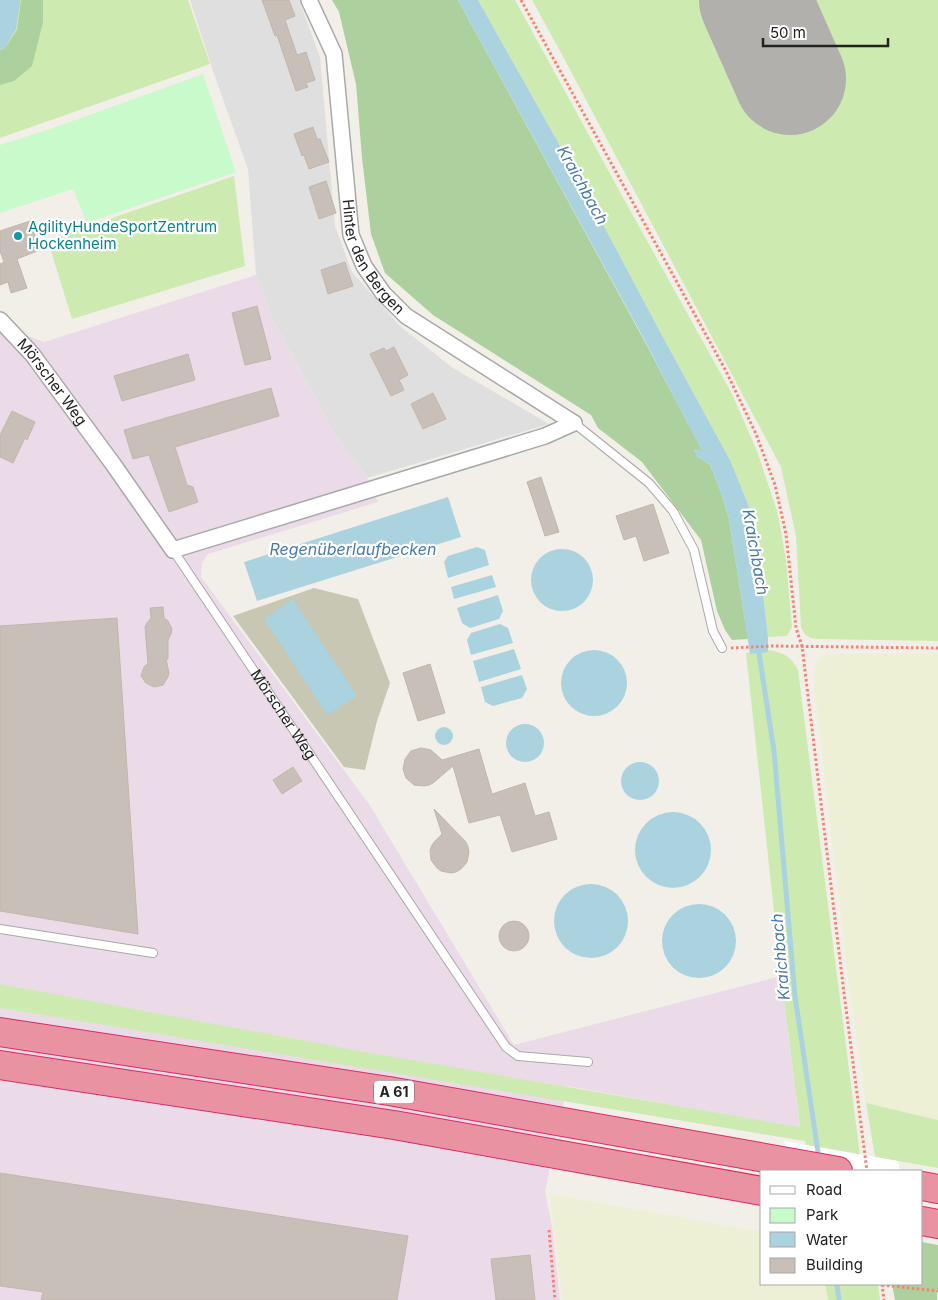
<svg xmlns="http://www.w3.org/2000/svg" width="938" height="1300" font-family="Inter,sans-serif">
<style>
.residential{fill:#e0dfdf}
.industrial{fill:#ebdbe8}
.construction{fill:#c7c7b4}
.farmland{fill:#eef0d5}
.grass{fill:#cdebb0}
.forest{fill:#add19e}
.park{fill:#c8facc}
.water{fill:#aad3df}
.pier{fill:#fff}
.lines{fill:none;stroke-linecap:round;stroke-linejoin:round}
.stream{stroke:#aad3df;stroke-width:5}
.runway{stroke:#b1b0ac;stroke-width:112}
.building{fill:#c7bfb8;stroke:#c4b6ab}
.lane-casing{stroke:#a9a9a9;stroke-width:10}
.street-casing{stroke:#a9a9a9;stroke-width:18}
.highway-casing{stroke:#dc2a67;stroke-width:30}
.path{stroke:#fa8072;stroke-width:3;stroke-dasharray:2.5 2.5;stroke-linecap:butt}
.lane{stroke:#fff;stroke-width:8}
.street{stroke:#fff;stroke-width:15}
.highway{stroke:#e892a2;stroke-width:28}
.culture-dot{fill:#0f9aa8;stroke:#fff;stroke-width:2}
.labels{text-anchor:middle;stroke-width:4.5;stroke-linejoin:round;paint-order:stroke}
.shield{fill:#fff;stroke:#646464;stroke-width:1}
.shield-label{font-size:14px;font-weight:bold;fill:#222}
.culture-label{font-size:15px;fill:#0d838f;stroke:#fff;text-anchor:start}
.street-label{font-size:15px;fill:#222;stroke:#fff}
.water-label{font-size:16px;font-style:italic;fill:#4a7aab;stroke:#fff}
</style>
<rect width="100%" height="100%" fill="#f2efe9"/>
<!-- residential -->
<path class="residential" d="M190 0H299L320 57 335 226 352 272 401 327 453 368 549 424 367 478 336 436 272 318 256 275 248 169 213 71Z"/>
<!-- industrial -->
<path class="industrial" d="M256 275 272 318 336 436 367 478 378 502 208 554 202 563 201 577 369 804 514 1045 781 976 800 1128 567 1086 545 1192 552 1226 560 1300H0V325L44 342Z"/>
<!-- construction -->
<path class="construction" d="M314 588 358 599 390 683 377 721 365 770 344 767 233 616Z"/>
<!-- farmland -->
<g class="farmland">
<path d="M839 653 938 654V1120L866 1103 848 978 814 684V675L815 668 819 659 825 655Z"/>
<path d="M550 1194 762 1232V1284H825L828 1300H562Z"/>
</g>
<!-- grass -->
<g class="grass">
<path d="M0 0H188L210 64 0 138Z"/>
<path d="M478 0H515L620 192 732 394 757 451 778 514 786 560 792 627 787 636 768 637 761 577 753 525 748 504 730 460 664 339 582 185Z"/>
<path d="M532 0H938V641L816 639C808 638 804 635 801 627L796 536 781 467 559 49Z"/>
<path d="M234 176 245 266 72 319 50 248 62 243 60 236Z"/>
<path d="M769 650C784 653 791 656 798 670L862 1171H810L805 1141 0 1008V984L365 1052 800 1127 781 976 746 653Z"/>
<path d="M866 1103 938 1120V1168L875 1157Z"/>
<path d="M825 1284H878L880 1300H828Z"/>
</g>
<!-- forest -->
<g class="forest">
<path d="M21 0H43V22L32 66 14 81 0 85V50L5 48 17 30Z"/>
<path d="M332 0H458L644 340 703 452 694 449 697 456 710 465 721 492 729 519 748 639 732 640 725 630 717 611 701 540 642 462 598 428 591 415 433 315 385 273 371 234 362 158 356 84 339 12Z"/>
<path d="M922 1242 938 1245V1289H937V1300H895L892 1284H922Z"/>
</g>
<!-- park -->
<path class="park" d="M203 74 236 172 87 223 73 189 0 213V145L53 128Z"/>
<!-- water -->
<g class="water">
<path d="M0 0H20V3L16 29 5 48 0 49Z"/>
<path d="M458 0H478L582 185 664 339 730 460 748 504 753 525 761 577 768 637V652L750 654 729 519 721 492 710 465 697 456 694 449 702 451 644 339Z"/>
<path d="M448 497 461 537 257 601 244 562Z"/>
<path d="M477 547 485 550 489 565 448 578 444 562 448 556Z"/>
<circle cx="562" cy="580" r="31"/>
<path d="M492 575 496 587 454 599 451 587Z"/>
<path d="M498 595 503 611 499 619 470 628 462 623 457 608Z"/>
<path d="M293 599 357 696 327 715 264 619Z"/>
<path d="M500 624 508 628 513 643 471 655 467 640 471 633Z"/>
<path d="M514 649 521 669 479 682 473 661Z"/>
<circle cx="594" cy="683" r="33"/>
<path d="M522 675 527 689 522 698 493 706 485 702 481 687Z"/>
<circle cx="525" cy="743" r="19"/>
<circle cx="444" cy="736" r="9"/>
<circle cx="640" cy="781" r="19"/>
<circle cx="673" cy="850" r="38"/>
<circle cx="591" cy="921" r="37"/>
<circle cx="699" cy="941" r="37"/>
</g>
<!-- pier -->
<path class="pier" d="M784 1141 898 1161 900 1171H789Z"/>
<g class="lines">
<!-- stream -->
<g class="stream">
<path d="M758 647 774 751 795 996 819 1159"/>
<path d="M837 1284 839 1300"/>
</g>
<!-- runway -->
<path class="runway" d="M755 0 790 79"/>
</g>
<!-- building -->
<g class="building">
<path d="M262 0H289L295 16 285 20 297 55 306 52 315 80 306 83 308 87 296 91 277 35 275 36Z"/>
<path d="M313 127 317 139H320L329 162 309 169 304 155 302 156 294 134Z"/>
<path d="M326 181 336 213 319 219 309 187Z"/>
<path d="M30 221 40 250 17 259 27 288 11 293 8 282 0 285V264L4 262 0 251V231Z"/>
<path d="M345 262 353 286 328 294 321 270Z"/>
<path d="M257 306 271 359 245 365 232 313Z"/>
<path d="M394 347 408 375 399 380 404 390 391 396 370 354 384 348 386 351Z"/>
<path d="M188 354 195 380 122 401 114 376Z"/>
<path d="M271 388 279 416 175 447 187 485 193 487 198 502 169 512 149 455 133 459 124 430Z"/>
<path d="M433 393 446 419 423 429 411 404Z"/>
<path d="M12 411 35 422 27 440 25 438 13 463 0 457V435Z"/>
<path d="M541 477 559 532 545 536 527 482Z"/>
<path d="M653 504 669 553 644 561 636 536 624 540 616 516Z"/>
<path d="M163 607 164 618 168 621 172 629 171 634 168 640V659H166L169 673 168 677 163 685 154 687 146 683 141 676 144 667 148 663 145 627 147 623 151 618 150 608Z"/>
<path d="M117 618 123 708 138 934 0 911V626Z"/>
<path d="M430 664 445 713 418 721 403 673Z"/>
<path d="M421 748 431 750 442 760 479 749 492 794 525 783 535 816 549 812 557 839 512 852 500 815 469 823 453 766 433 783 429 785 424 786 414 785 406 778 403 769 405 759 411 751Z"/>
<path d="M293 767 302 781 282 794 273 780Z"/>
<path d="M434 809 466 842 468 847 469 852 467 862 461 869 456 872 451 873 441 871 437 868 431 860 430 850 432 845 435 841 442 834Z"/>
<circle cx="514" cy="936" r="15"/>
<path d="M0 1173 408 1236 397 1300H41L43 1292 0 1286Z"/>
<path d="M530 1255 535 1300H496L491 1259Z"/>
</g>
<g class="lines">
<!-- lane casing -->
<g class="lane-casing">
<g id="lane">
<path d="M574 423 649 483 673 511 694 550 713 631 722 648"/>
<path id="s1" d="M173 550 506 1047 518 1056 588 1062"/>
<path d="M0 929 153 953"/>
</g>
</g>
<!-- street casing -->
<g class="street-casing">
<g id="street">
<path id="s2" d="M309 0 334 54 351 235 364 266 383 293 406 316 574 423"/>
<path id="s3" d="M0 320 32 354 113 464 173 550 545 436 574 423"/>
</g>
</g>
<!-- highway casing -->
<g class="highway-casing">
<g id="highway">
<path d="M0 1032 389 1091 838 1171"/>
<path d="M0 1065 394 1125 762 1191"/>
<path d="M922 1186 938 1189"/>
<path d="M922 1221 938 1224"/>
</g>
</g>
<!-- path -->
<g class="path">
<path d="M521 0 726 371 756 434 775 485 786 534 796 628 802 646 844 993 867 1171"/>
<path d="M731 648 771 646 938 648"/>
<path d="M549 1230 555 1300"/>
<path d="M882 1284 884 1300"/>
<path d="M882 1285 938 1291"/>
</g>
<!-- lane -->
<use href="#lane" class="lane"/>
<!-- street -->
<use href="#street" class="street"/>
<!-- highway -->
<use href="#highway" class="highway"/>
</g>
<!-- markers -->
<circle class="culture-dot" cx="18" cy="236" r="5"/>
<g class="labels">
<!-- shield labels -->
<rect class="shield" x="374" y="1080.5" width="40" height="23" rx="4"/>
<g class="shield-label">
<text x="394" y="1097">A 61</text>
</g>
<!-- culture labels -->
<g class="culture-label">
<text x="28" y="232">AgilityHundeSportZentrum<tspan x="28" dy="17">Hockenheim</tspan></text>
</g>
<!-- street labels -->
<g class="street-label">
<text dy="5" stroke="none"><textPath href="#s2" startOffset="270">Hinter den Bergen</textPath></text>
<text dy="5" stroke="none"><textPath href="#s3" startOffset="81">Mörscher Weg</textPath></text>
<text dy="5" stroke="none"><textPath href="#s1" startOffset="198">Mörscher Weg</textPath></text>
</g>
<!-- water labels -->
<g class="water-label">
<text transform="translate(583 185) rotate(61)" y="6">Kraichbach</text>
<text x="353" y="555">Regenüberlaufbecken</text>
<text transform="translate(756 552) rotate(80)" y="6">Kraichbach</text>
<text transform="translate(780 957) rotate(-95)" y="6">Kraichbach</text>
</g>
</g>
<!-- legend -->
<rect x="760" y="1170" width="162" height="115" fill="#ffffff" stroke="#a7a7a7"/>
<rect x="770" y="1186" width="25" height="8" fill="#ffffff" stroke="#a7a7a7"/>
<text x="806" y="1195" font-size="15" fill="#222222">Road</text>
<rect x="770" y="1208" width="25" height="15" fill="#c8facc" stroke="#a7a7a7"/>
<text x="806" y="1220" font-size="15" fill="#222222">Park</text>
<rect x="770" y="1232" width="25" height="15" fill="#aad3df" stroke="#a7a7a7"/>
<text x="806" y="1245" font-size="15" fill="#222222">Water</text>
<rect x="770" y="1258" width="25" height="15" fill="#c7bfb8" stroke="#a7a7a7"/>
<text x="806" y="1270" font-size="15" fill="#222222">Building</text>
<!-- scale -->
<path d="M763 38v8h125v-8" fill="none" stroke="#222222" stroke-width="2.5"/>
<text x="770" y="38" font-size="15" fill="#222222" stroke="#ffffff" stroke-width="4" paint-order="stroke">50 m</text>
</svg>
